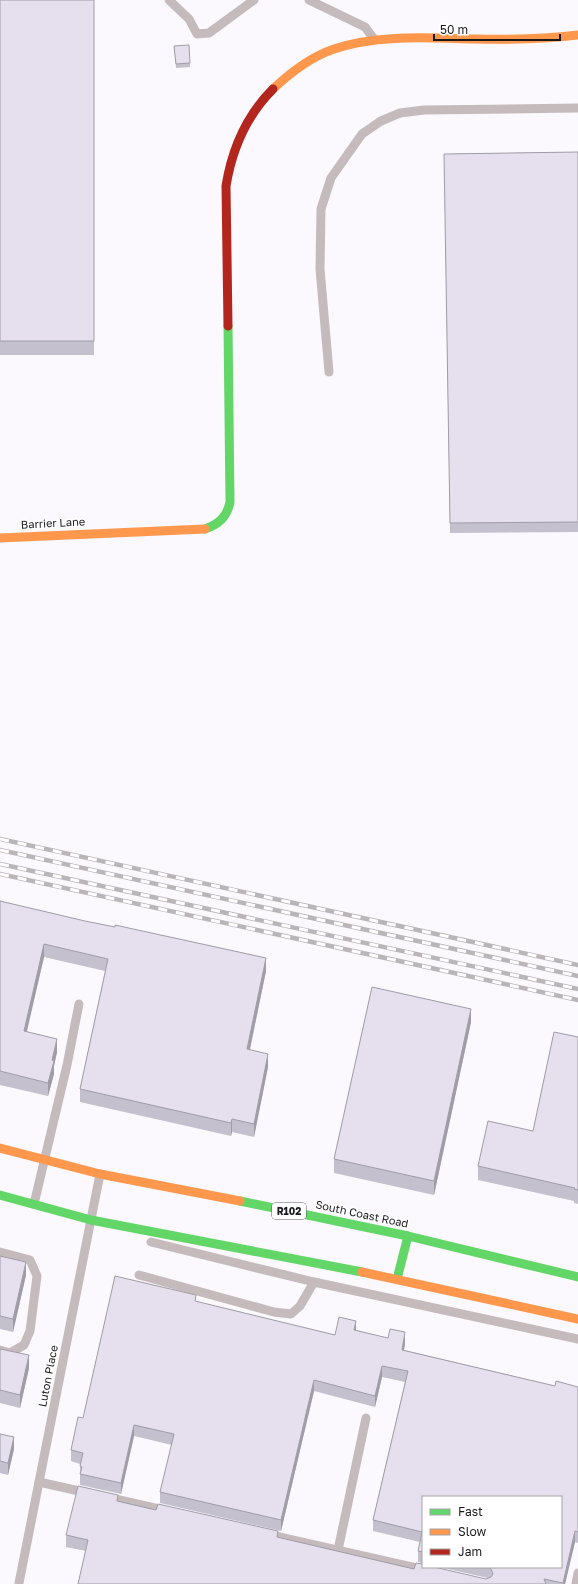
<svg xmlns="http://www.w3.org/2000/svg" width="578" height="1584" font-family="'Golos Text',sans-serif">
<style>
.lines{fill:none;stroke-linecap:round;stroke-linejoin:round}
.lane{stroke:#c5bbbd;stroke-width:9}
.fast{stroke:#63d668;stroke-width:9}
.slow{stroke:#ff974d;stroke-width:9}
.jam{stroke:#b3261e;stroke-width:9}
.rail-casing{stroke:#bab5b8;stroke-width:4.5}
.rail{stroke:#fff;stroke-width:3;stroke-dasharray:9;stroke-linecap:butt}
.wall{fill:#c5c0cd}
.shaded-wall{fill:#a09ca7}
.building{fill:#e5dfee;stroke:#a09ca7}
.labels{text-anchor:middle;stroke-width:3;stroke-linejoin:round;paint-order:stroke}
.shield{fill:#fff;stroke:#5f5e60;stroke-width:1}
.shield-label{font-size:10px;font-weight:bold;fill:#1a191c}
.street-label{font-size:11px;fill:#1a191c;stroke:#fff}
</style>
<rect width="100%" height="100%" fill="#fbf9fd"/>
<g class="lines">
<!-- lane -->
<g class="lane">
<path d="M169 0 189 19 197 34 209 33 254 0"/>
<path d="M309 0 365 27 374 39"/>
<path d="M329 372 320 269 321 209 331 178 362 134 381 121 400 113 424 110 578 108"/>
<path d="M34 1204 67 1065 79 1004"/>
<path d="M151 1242 314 1282 578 1339"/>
<path d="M0 1252 30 1260 37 1276 30 1331 24 1345 10 1353 0 1350"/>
<path d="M139 1275 274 1312 291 1314 300 1306 314 1282"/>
<path d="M39 1482 88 1493"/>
<path d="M106 1497 168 1511"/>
<path d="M266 1534 425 1570"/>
<path d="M338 1550 366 1418"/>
<path d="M19 1583 100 1174"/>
<path d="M576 1584 578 1573"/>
</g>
<!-- fast -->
<g class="fast">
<path d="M205 529C219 524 227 517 230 502L228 326"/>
<path d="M0 1195 91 1220 362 1272"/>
<path d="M240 1201 408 1236 578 1277"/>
<path d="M397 1279 408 1236"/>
</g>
<!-- slow -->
<g class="slow">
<path d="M273 89C291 72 310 57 334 49 379 34 428 38 475 39 510 40 544 39 578 35"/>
<path d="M0 538 205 529"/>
<path d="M0 1148 100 1174 240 1201"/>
<path d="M362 1272 578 1319"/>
</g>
<!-- jam -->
<path class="jam" d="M228 326 226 186C232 149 246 116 273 89"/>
<!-- rail casing -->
<g class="rail-casing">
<g id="rail">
<path d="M0 839 578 965"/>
<path d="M0 850 578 976"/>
<path d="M0 864 578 989"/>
<path d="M0 874 578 1000"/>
</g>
</g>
<!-- rail -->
<use href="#rail" class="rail"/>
</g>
<!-- wall -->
<g class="wall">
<rect x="0" y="0" width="94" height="355"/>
<path d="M174 46 190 63V67L176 68Z"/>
<path d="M578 152V532L450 533 444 154Z"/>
<path d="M0 901 266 971 250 1050 268 1067 254 1137 232 1132 231 1136 80 1102V1089L105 971 44 957 26 1032 57 1052 54 1066V1074L48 1096 0 1085Z"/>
<path d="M471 1022 434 1195 334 1173V1159Z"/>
<path d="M578 1037V1204L574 1203V1201L478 1180V1166L533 1131Z"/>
<path d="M0 1256 26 1275 13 1332 0 1329Z"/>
<path d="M196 1302 335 1335 356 1330 405 1344 404 1350 555 1386 578 1387V1543L575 1542 565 1584H78L86 1551 66 1547V1535L118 1501 414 1569 486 1579 488 1578 439 1567H561L423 1497V1563L418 1562V1551L420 1542 373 1531V1520L405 1382 382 1377 375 1407 314 1391 281 1531 160 1503V1492L172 1445 134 1436 121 1494 80 1485V1464L71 1461V1450L83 1418Z"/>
<path d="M0 1349 29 1368 20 1408 0 1403Z"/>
<path d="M0 1434 14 1449 8 1475 0 1473Z"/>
</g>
<!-- shaded-wall -->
<g class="shaded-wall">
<path d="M44 944V957L24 1044V1031Z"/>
<path d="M266 958V971L247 1062V1049Z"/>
<path d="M471 1009V1022L434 1195V1181Z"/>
<path d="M57 1039V1052L54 1066V1074L48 1096V1083L52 1060Z"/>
<path d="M268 1054V1067L254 1137V1124Z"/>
<path d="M232 1119V1132L231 1136V1123Z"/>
<path d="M26 1262V1275L13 1332V1319Z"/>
<path d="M356 1321V1332L354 1330Z"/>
<path d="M405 1332V1344L402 1361V1350Z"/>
<path d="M29 1355V1368L20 1408V1395Z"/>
<path d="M382 1366V1377L375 1407V1396Z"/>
<path d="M314 1380V1391L281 1531V1520Z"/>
<path d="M134 1425V1436L121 1494V1483Z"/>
<path d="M14 1437V1449L8 1475V1463Z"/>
<path d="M575 1531V1542L565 1584H563Z"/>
</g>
<!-- building -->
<g class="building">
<rect x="0" y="0" width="94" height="341"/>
<path d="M189 45 190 63 176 64 174 46Z"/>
<path d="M578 152V522L450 523 444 154Z"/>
<path d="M0 901 85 921 115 927V925L266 958 247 1049 268 1054 254 1124 232 1119 231 1123 80 1089 108 959 44 944 24 1031 57 1039 52 1060 54 1061 48 1083 0 1071Z"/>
<path d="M372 987 471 1009 434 1181 334 1159Z"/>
<path d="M554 1032 578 1037V1190L574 1189 575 1188 478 1166 488 1121 533 1131Z"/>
<path d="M0 1256 26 1262 13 1319 0 1316Z"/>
<path d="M115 1276 196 1295 195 1301 335 1335 339 1317 356 1321 354 1330 388 1338 390 1329 405 1332 402 1350 555 1386 556 1381 578 1387V1532L575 1531 563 1583 544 1579 546 1584H78L88 1540 66 1535 78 1486 118 1495 117 1501 156 1510 158 1504 278 1531 277 1537 414 1569 416 1563 423 1564V1567H434L486 1579 491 1577 493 1574 491 1569 488 1567H561V1497H423V1552L418 1551 422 1532 373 1520 408 1371 382 1366 375 1396 314 1380 281 1520 160 1492 174 1434 134 1425 121 1483 80 1474 82 1467 80 1466 83 1453 71 1450 78 1417 83 1418Z"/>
<path d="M0 1349 29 1355 20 1395 0 1390Z"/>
<path d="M0 1434 14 1437 8 1463 0 1461Z"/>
</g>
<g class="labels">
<!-- shield labels -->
<rect class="shield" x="272" y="1203" width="34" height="16" rx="3"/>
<g class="shield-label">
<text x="289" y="1215">R102</text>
</g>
<!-- street labels -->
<g class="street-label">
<text transform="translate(53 523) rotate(-3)" y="4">Barrier Lane</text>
<text transform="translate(362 1214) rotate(12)" y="4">South Coast Road</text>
<text transform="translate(48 1376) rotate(-79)" y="4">Luton Place</text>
</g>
</g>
<!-- legend -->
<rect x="422" y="1496" width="140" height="72" fill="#ffffff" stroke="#a3a3a4"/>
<rect x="430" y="1509" width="20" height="6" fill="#63d668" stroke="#a3a3a4"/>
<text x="458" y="1516" font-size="12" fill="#1a191c">Fast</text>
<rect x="430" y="1529" width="20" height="6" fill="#ff974d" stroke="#a3a3a4"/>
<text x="458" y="1536" font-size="12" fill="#1a191c">Slow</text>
<rect x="430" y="1549" width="20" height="6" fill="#b3261e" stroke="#a3a3a4"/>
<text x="458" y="1556" font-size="12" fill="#1a191c">Jam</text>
<!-- scale -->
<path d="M434 34v6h126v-6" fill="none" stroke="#1a191c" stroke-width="2"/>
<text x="440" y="34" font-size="12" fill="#1a191c" stroke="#ffffff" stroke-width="3" paint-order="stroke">50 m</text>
</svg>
